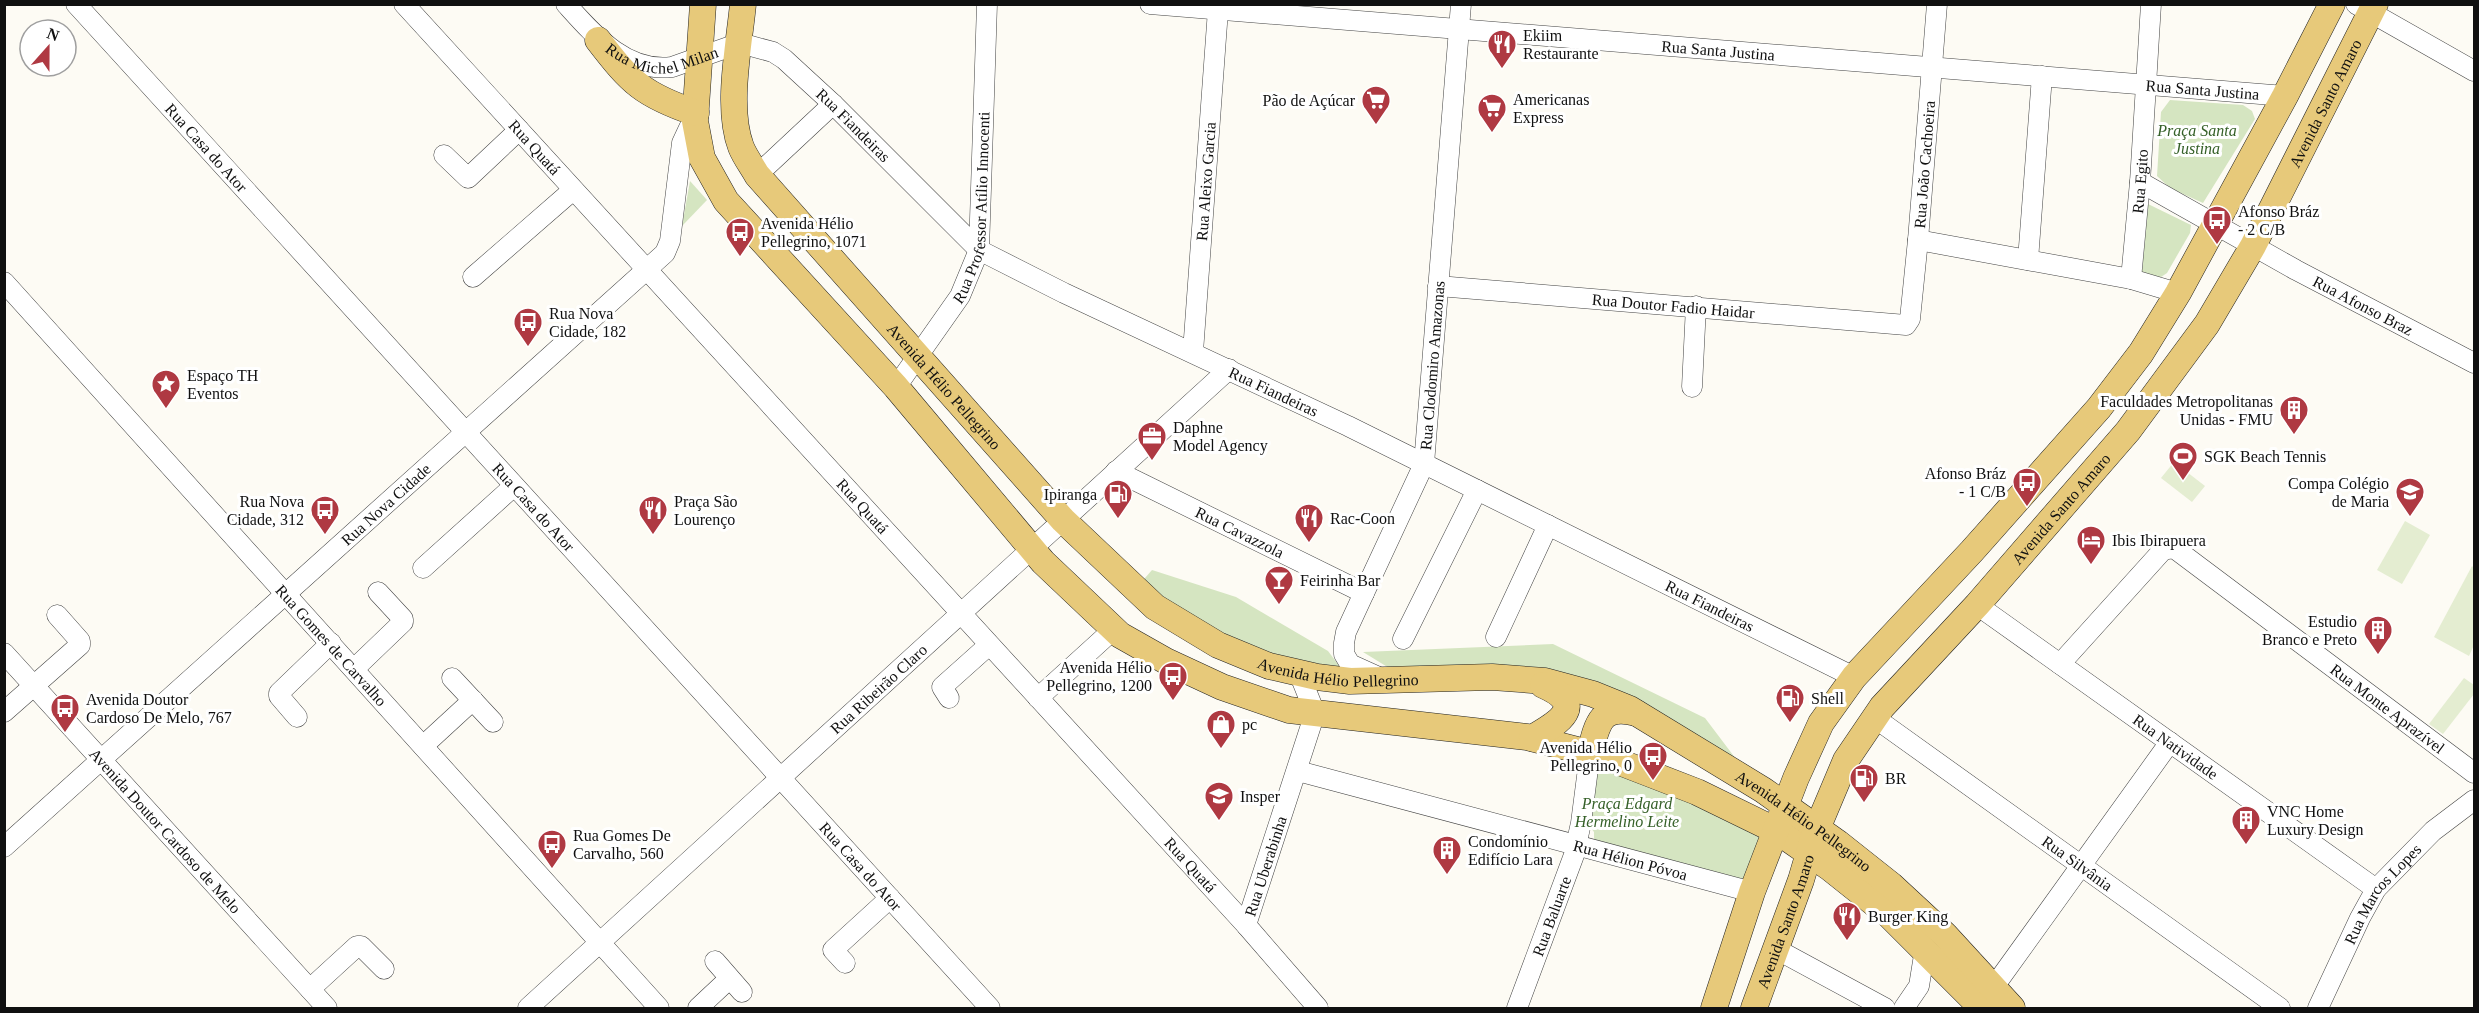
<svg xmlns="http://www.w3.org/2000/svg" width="2479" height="1013" font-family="Georgia,serif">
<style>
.green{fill:#d5e5c1}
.pitch{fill:#e4edd1}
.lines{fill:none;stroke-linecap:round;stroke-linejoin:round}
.minor-casing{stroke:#434343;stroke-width:21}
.major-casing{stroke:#212121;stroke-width:27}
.minor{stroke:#fff;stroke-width:20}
.major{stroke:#e7c97a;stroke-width:26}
.labels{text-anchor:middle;stroke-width:6;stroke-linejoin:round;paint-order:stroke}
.poi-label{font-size:16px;fill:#101010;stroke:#fff;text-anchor:start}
.street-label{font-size:16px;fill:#101010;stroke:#fff}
.park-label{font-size:16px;font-style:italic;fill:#356028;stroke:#fff}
</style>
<rect width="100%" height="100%" fill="#fdfbf4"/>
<!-- green -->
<g class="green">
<path d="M2170 100 2243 105 2252 111 2255 119 2203 203 2170 188 2157 176 2161 112Z"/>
<path d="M690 181 707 200 682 226Z"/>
<path d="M2148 204 2191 225 2190 233 2167 273 2161 277 2143 276 2142 270Z"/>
<path d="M1152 570 1236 597 1328 651 1343 671 1318 669 1216 636 1138 586Z"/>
<path d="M1553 644 1705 718 1736 759 1634 700 1394 671 1363 652Z"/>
<path d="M1595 763 1619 769 1763 836 1749 882 1594 841V832L1588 824Z"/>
</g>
<!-- pitch -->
<g class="pitch">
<path d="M2174 462 2205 486 2192 502 2161 478Z"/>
<path d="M2405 521 2430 535 2402 584 2377 570Z"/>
<path d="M2472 566 2474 568V645L2469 656 2434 637Z"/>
<path d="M2464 678 2474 685V694L2443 734 2429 724Z"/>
</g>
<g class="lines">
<!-- minor casing -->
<g class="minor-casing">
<g id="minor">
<path id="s1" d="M76 4 990 1008"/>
<path id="s2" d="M404 4 1246 925 1318 1008"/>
<path id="s3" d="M566 4C594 35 626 73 672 67L740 43 773 52 784 59 833 104 979 250 1064 293 1348 426 1854 677"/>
<path id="s4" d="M1150 4 2285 96"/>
<path d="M2356 4 2474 71"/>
<path d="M444 155 468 178 519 130"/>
<path d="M757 175 833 104"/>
<path id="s5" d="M2140 182 2296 270 2474 363"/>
<path d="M1918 240 2131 279 2178 293"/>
<path d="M2028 260 2042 76"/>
<path d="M473 277 573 190"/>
<path id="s6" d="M2131 279 2140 182 2151 4"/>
<path id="s7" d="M4 282 659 1008"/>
<path id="s8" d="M1438 286 1906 325 1910 319 1918 240 1937 4"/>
<path id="s9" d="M1193 352 1218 10"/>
<path id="s10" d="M896 387 960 296 979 250 987 4"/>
<path d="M1692 387 1696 306"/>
<path id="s11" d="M1116 471 1364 593"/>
<path d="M423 568 514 486"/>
<path id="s12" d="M1977 605 2376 889"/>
<path d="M1496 637 1548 525"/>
<path d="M1403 639 1477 490"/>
<path id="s13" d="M4 653 327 1008"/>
<path id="s14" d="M2060 664 2163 550 2174 548 2474 773"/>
<path d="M354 669 403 622V619L378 592"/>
<path d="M452 678 493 722"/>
<path id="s15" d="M1381 678 1350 664 1344 654V643L1346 632 1364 593 1424 464 1461 4"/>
<path d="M949 698 942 687 989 645"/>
<path d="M1038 698 1114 629"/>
<path d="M4 712 80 645V641L57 615"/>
<path d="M297 717 279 696V693L331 643"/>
<path id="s16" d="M1875 718 2280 1008"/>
<path d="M423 746 473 700"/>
<path id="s17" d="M1298 771 1752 892"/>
<path id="s18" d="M4 847 665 253 670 241 682 143 689 128 695 121"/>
<path id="s19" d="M1246 925 1315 713 1299 673"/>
<path d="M1776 949 1885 1008"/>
<path d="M715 961 742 992"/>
<path d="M845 963 833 950 890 898"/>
<path d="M1993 988 2170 742"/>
<path d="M310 989 357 946H361L384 969"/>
<path id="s20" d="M528 1008 1229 369"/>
<path d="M698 1008 729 979"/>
<path id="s21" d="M1517 1008 1574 855 1581 823 1590 753"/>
<path d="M1904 1008 1919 986 1925 949"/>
<path id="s22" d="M2318 1008 2360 918 2376 889 2433 831 2474 800"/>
</g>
</g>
<!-- major casing -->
<g class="major-casing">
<g id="major">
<path d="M703 4 695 121 702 158 726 201 896 387 1043 562 1120 635 1166 661 1222 687 1289 710 1527 737 1609 758 1697 792 1777 831 1830 868 1889 915 1982 1008"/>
<path id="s23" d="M743 4C739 46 726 108 741 147 745 157 752 166 757 175L1063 520 1155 607 1218 645 1269 666 1317 677 1350 681 1492 677 1545 681 1593 694 1630 709 1763 790 1838 843 1891 885 1945 935 2012 1008"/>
<path d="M598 40C631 83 643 95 696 113"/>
<path d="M1532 738C1560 722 1588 705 1543 685"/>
<path d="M1590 753C1597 723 1601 704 1636 713"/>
<path d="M1714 1008 1752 892 1796 778 1821 723 1854 677 1972 551 2099 408 2141 353 2178 293 2285 96 2332 4"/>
<path id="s24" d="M1754 1008 1801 880 1814 836 1846 760 1882 707 1977 605 2128 431 2207 324 2253 246 2375 4"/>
</g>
</g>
<!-- minor -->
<use href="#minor" class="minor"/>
<!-- major -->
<use href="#major" class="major"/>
</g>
<!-- icons -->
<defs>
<g id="restaurant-pin" transform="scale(1.5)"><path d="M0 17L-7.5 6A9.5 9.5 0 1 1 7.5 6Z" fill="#af3942" stroke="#fff"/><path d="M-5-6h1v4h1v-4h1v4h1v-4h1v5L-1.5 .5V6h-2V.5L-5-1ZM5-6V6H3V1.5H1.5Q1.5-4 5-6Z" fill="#fff"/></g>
<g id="supermarket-pin" transform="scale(1.5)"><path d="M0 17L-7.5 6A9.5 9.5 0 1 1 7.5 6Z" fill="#af3942" stroke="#fff"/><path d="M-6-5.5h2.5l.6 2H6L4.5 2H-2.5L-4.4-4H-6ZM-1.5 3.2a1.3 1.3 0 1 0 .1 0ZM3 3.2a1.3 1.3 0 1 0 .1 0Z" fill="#fff"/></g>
<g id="bus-pin" transform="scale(1.5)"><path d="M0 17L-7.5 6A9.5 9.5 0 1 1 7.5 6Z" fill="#af3942" stroke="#fff"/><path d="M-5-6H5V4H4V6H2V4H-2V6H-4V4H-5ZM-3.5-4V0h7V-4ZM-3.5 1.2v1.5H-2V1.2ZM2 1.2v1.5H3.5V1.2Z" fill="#fff"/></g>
<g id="sight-pin" transform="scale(1.5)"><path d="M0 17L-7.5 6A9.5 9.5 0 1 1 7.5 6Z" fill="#af3942" stroke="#fff"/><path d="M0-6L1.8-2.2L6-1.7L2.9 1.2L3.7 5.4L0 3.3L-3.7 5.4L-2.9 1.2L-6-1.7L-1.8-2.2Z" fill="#fff"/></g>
<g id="building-pin" transform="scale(1.5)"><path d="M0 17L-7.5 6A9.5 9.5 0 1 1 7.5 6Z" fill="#af3942" stroke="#fff"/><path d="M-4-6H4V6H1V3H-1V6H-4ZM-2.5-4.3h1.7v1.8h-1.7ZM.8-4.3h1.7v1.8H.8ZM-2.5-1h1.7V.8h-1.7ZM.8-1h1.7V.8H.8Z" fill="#fff"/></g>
<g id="office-pin" transform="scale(1.5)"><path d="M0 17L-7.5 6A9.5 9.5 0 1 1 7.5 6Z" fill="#af3942" stroke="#fff"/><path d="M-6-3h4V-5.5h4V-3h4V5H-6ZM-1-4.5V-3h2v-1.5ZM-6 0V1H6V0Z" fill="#fff"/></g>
<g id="stadium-pin" transform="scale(1.5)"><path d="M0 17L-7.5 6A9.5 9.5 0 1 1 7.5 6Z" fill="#af3942" stroke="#fff"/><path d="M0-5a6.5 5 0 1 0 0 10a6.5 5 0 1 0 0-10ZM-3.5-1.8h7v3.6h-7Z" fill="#fff"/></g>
<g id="school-pin" transform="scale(1.5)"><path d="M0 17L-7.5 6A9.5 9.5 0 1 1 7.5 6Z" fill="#af3942" stroke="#fff"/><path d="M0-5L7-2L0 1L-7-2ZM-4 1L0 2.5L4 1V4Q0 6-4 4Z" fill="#fff"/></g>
<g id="fuel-pin" transform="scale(1.5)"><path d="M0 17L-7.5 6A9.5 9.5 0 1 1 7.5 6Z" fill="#af3942" stroke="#fff"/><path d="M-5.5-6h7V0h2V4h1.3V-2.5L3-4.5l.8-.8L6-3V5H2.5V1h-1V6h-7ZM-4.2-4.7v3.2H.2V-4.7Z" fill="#fff"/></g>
<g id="hotel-pin" transform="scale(1.5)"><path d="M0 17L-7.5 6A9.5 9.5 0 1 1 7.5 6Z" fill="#af3942" stroke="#fff"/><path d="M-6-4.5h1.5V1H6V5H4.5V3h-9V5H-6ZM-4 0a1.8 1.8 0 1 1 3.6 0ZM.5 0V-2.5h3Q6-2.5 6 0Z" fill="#fff"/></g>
<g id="bar-pin" transform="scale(1.5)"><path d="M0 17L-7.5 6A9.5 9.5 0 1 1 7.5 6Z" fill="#af3942" stroke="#fff"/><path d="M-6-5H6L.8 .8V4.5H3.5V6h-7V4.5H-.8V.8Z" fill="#fff"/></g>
<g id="shop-pin" transform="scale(1.5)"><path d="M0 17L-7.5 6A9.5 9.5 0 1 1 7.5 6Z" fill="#af3942" stroke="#fff"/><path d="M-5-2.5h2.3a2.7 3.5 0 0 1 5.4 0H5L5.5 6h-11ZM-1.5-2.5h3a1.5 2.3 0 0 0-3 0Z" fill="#fff"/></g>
<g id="university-pin" transform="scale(1.5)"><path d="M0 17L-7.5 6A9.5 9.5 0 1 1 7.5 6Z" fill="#af3942" stroke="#fff"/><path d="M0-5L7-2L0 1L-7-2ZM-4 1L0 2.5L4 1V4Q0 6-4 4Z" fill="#fff"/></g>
</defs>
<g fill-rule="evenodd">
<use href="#restaurant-pin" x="1502" y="44"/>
<use href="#supermarket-pin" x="1376" y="100"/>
<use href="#supermarket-pin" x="1492" y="108"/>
<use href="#bus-pin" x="2217" y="220"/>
<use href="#bus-pin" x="740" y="232"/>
<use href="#bus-pin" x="528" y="322"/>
<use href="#sight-pin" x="166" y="384"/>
<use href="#building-pin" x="2294" y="410"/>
<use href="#office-pin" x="1152" y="436"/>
<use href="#stadium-pin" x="2183" y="456"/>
<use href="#bus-pin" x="2027" y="482"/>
<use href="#school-pin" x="2410" y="492"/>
<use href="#fuel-pin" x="1118" y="494"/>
<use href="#bus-pin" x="325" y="510"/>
<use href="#restaurant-pin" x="653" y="510"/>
<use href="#restaurant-pin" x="1309" y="518"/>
<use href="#hotel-pin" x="2091" y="540"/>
<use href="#bar-pin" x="1279" y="580"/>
<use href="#building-pin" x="2378" y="630"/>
<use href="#bus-pin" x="1173" y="676"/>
<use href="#fuel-pin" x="1790" y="698"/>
<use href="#bus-pin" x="65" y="708"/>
<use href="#shop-pin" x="1221" y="724"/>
<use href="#bus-pin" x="1653" y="756"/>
<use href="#fuel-pin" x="1864" y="778"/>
<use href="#university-pin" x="1219" y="796"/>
<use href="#building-pin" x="2246" y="820"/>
<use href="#bus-pin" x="552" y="844"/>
<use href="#building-pin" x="1447" y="850"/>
<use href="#restaurant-pin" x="1847" y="916"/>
</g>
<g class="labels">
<!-- poi labels -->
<g class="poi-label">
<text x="1523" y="41">Ekiim<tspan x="1523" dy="18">Restaurante</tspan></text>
<text x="1513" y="105">Americanas<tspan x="1513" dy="18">Express</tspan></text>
<text x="1355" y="106" text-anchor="end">Pão de Açúcar</text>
<text x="2238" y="217">Afonso Bráz<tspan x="2238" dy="18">- 2 C/B</tspan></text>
<text x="761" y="229">Avenida Hélio<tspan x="761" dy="18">Pellegrino, 1071</tspan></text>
<text x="549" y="319">Rua Nova<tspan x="549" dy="18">Cidade, 182</tspan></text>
<text x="187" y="381">Espaço TH<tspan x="187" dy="18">Eventos</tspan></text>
<text x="2273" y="407" text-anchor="end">Faculdades Metropolitanas<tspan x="2273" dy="18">Unidas - FMU</tspan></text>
<text x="1173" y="433">Daphne<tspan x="1173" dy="18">Model Agency</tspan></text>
<text x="2204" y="462">SGK Beach Tennis</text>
<text x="2006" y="479" text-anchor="end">Afonso Bráz<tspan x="2006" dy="18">- 1 C/B</tspan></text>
<text x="2389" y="489" text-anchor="end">Compa Colégio<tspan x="2389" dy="18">de Maria</tspan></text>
<text x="1097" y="500" text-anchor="end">Ipiranga</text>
<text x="304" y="507" text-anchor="end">Rua Nova<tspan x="304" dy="18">Cidade, 312</tspan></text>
<text x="674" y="507">Praça São<tspan x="674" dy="18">Lourenço</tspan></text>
<text x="1330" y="524">Rac-Coon</text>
<text x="2112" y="546">Ibis Ibirapuera</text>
<text x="1300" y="586">Feirinha Bar</text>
<text x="2357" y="627" text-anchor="end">Estudio<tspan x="2357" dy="18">Branco e Preto</tspan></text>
<text x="1152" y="673" text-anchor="end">Avenida Hélio<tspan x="1152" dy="18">Pellegrino, 1200</tspan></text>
<text x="1811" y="704">Shell</text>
<text x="86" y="705">Avenida Doutor<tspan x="86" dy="18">Cardoso De Melo, 767</tspan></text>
<text x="1242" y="730">pc</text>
<text x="1632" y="753" text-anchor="end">Avenida Hélio<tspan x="1632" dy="18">Pellegrino, 0</tspan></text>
<text x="1885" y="784">BR</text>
<text x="1240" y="802">Insper</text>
<text x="2267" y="817">VNC Home<tspan x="2267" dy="18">Luxury Design</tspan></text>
<text x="573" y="841">Rua Gomes De<tspan x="573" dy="18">Carvalho, 560</tspan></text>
<text x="1468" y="847">Condomínio<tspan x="1468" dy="18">Edifício Lara</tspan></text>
<text x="1868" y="922">Burger King</text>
</g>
<!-- street labels -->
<g class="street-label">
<text dy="6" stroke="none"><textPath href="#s3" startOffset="118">Rua Michel Milan</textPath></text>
<text dy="6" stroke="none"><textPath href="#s4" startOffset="570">Rua Santa Justina</textPath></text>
<text dy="6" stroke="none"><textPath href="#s4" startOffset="1056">Rua Santa Justina</textPath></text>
<text dy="6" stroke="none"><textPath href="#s24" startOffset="1082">Avenida Santo Amaro</textPath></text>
<text dy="6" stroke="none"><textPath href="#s3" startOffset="344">Rua Fiandeiras</textPath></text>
<text dy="6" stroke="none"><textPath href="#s1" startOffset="194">Rua Casa do Ator</textPath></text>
<text dy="6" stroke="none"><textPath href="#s2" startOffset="194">Rua Quatá</textPath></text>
<text dy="6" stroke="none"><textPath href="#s8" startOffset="632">Rua João Cachoeira</textPath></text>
<text dy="6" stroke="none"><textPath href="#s9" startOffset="171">Rua Aleixo Garcia</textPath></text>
<text dy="6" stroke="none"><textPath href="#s6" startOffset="98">Rua Egito</textPath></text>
<text dy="6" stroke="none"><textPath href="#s10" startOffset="202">Rua Professor Atílio Innocenti</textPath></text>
<text dy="6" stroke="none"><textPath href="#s8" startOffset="236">Rua Doutor Fadio Haidar</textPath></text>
<text dy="6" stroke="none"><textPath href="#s5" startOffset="255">Rua Afonso Braz</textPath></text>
<text dy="6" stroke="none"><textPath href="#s15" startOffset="352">Rua Clodomiro Amazonas</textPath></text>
<text dy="6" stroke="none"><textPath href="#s23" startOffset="459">Avenida Hélio Pellegrino</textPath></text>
<text dy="6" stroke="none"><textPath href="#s3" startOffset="848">Rua Fiandeiras</textPath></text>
<text dy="6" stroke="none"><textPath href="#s18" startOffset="513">Rua Nova Cidade</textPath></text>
<text dy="6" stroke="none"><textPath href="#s2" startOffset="680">Rua Quatá</textPath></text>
<text dy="6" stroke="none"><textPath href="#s1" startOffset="680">Rua Casa do Ator</textPath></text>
<text dy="6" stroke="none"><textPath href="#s24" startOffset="596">Avenida Santo Amaro</textPath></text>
<text dy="6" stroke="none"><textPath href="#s11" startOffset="138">Rua Cavazzola</textPath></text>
<text dy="6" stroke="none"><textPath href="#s3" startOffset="1334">Rua Fiandeiras</textPath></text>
<text dy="6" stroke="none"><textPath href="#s7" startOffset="489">Rua Gomes de Carvalho</textPath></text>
<text dy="6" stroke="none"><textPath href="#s23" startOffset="963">Avenida Hélio Pellegrino</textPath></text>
<text dy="6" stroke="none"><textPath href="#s20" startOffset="474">Rua Ribeirão Claro</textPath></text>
<text dy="6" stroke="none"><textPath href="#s14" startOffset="432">Rua Monte Aprazível</textPath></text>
<text dy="6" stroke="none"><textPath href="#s12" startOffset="244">Rua Natividade</textPath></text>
<text dy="6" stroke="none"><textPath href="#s23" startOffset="1467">Avenida Hélio Pellegrino</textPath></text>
<text dy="6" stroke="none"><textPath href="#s13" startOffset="240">Avenida Doutor Cardoso de Melo</textPath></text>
<text dy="6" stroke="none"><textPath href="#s17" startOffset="344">Rua Hélion Póvoa</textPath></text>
<text dy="6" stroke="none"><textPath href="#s2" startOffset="1166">Rua Quatá</textPath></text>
<text dy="6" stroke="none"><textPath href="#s16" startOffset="249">Rua Silvânia</textPath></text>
<text dy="6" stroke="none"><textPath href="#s1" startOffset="1166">Rua Casa do Ator</textPath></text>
<text dy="6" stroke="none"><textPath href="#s19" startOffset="62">Rua Uberabinha</textPath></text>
<text dy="6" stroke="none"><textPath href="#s22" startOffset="132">Rua Marcos Lopes</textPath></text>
<text dy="6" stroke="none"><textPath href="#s21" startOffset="98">Rua Baluarte</textPath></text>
<text dy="6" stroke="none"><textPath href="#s24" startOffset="92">Avenida Santo Amaro</textPath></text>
</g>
<!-- park labels -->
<g class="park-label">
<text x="2197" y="136">Praça Santa<tspan x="2197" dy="18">Justina</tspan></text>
<text x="1627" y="809">Praça Edgard<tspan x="1627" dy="18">Hermelino Leite</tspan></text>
</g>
</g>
<!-- border -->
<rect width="2479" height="1013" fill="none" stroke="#101010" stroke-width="12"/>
<!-- north arrow -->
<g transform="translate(48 48) rotate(21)"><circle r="28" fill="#ffffff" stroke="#9f9f9f" stroke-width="1.5"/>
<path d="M0-4.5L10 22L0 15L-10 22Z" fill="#af3942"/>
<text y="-9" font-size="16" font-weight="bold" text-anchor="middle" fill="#101010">N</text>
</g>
</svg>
